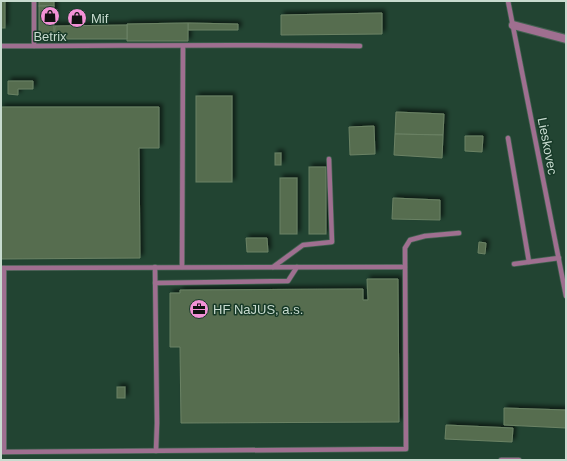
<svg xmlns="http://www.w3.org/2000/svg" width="567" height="461" font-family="Helvetica,sans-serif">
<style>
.building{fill:#566d50;stroke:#6b8264;filter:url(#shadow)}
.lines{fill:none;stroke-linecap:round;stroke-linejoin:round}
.lane-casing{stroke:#436251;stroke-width:6}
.street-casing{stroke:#436251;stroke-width:10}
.lane{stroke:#9f6f90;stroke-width:4.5}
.street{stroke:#9f6f90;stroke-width:8}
.labels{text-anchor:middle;stroke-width:3;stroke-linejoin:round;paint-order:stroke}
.poi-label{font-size:13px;fill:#c8dbcf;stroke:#173a28;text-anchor:start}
.street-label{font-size:13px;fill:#c8dbcf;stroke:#173a28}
</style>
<defs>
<filter id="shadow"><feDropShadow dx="3" dy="-3" stdDeviation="2" flood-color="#0009"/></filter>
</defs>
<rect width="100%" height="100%" fill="#224432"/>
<!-- building -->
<g class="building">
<rect x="1" y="1" width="4" height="27"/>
<rect x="39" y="1" width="15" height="5"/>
<rect x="39" y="6" width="15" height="28"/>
<path d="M382 13V34L281 35V15Z"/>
<path d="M188 23 238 24V30H188Z"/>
<path d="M188 23V41H127V24Z"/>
<path d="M127 25V39H54L55 26Z"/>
<path d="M8 81H33V89H18V95L8 94Z"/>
<rect x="196" y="96" width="36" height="86"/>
<path d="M1 107H159V148H139L140 258 1 259Z"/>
<path d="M396 112 444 114 443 135 395 134Z"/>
<path d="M374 126 375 154 350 155 349 127Z"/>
<path d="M395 134 443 135 442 158 394 155Z"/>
<path d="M465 136H483L482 152 465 151Z"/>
<rect x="275" y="153" width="6" height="12"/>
<rect x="309" y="167" width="17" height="67"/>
<rect x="280" y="178" width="17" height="56"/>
<path d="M393 198 440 200V220L392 219Z"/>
<path d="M246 238H267L268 252H247Z"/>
<path d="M479 242 486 243 485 254 478 253Z"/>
<path d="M367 279H398L399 422 181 423 180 347H170V293H180V290L363 289V300H368Z"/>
<rect x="117" y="387" width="8" height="11"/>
<path d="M504 408 566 410V428L504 425Z"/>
<path d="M446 425 513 428 512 442 445 439Z"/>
</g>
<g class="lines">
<!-- lane casing -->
<g class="lane-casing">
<g id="lane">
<path d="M34 1V46"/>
<path d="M508 1 566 296"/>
<path d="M1 46C121 46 240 44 360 46"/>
<path d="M508 138 529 262"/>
<path d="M514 264 559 258"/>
<path d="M155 267 157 423 156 451"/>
<path d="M182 267 183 46"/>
<path d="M273 267 303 245 332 242 329 159"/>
<path d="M1 268 405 267"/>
<path d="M4 268V452"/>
<path d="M155 283 288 281 297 267"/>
<path d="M1 452 406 449 405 248 410 240 425 236 459 233"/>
<path d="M501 460H519"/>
</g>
</g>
<!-- street casing -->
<g class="street-casing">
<path id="street" d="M513 25 566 39"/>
</g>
<!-- lane -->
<use href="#lane" class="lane"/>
<!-- street -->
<use href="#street" class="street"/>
</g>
<!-- icons -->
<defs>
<g id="shop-disc" transform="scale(1)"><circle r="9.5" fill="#f391d6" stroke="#173a28"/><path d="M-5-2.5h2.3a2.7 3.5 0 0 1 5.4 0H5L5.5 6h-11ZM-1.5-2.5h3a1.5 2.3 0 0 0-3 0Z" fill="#111"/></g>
<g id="office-disc" transform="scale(1)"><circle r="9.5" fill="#f391d6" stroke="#173a28"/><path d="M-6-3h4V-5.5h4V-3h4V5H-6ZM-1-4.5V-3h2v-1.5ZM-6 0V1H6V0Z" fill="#111"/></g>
</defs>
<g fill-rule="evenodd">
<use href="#shop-disc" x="50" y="16"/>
<use href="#shop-disc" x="77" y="18"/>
<use href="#office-disc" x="199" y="309"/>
</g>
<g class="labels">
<!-- poi labels -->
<g class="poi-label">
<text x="91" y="23">Mif</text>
<text x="50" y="41" text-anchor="middle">Betrix</text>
<text x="213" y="314">HF NaJUS, a.s.</text>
</g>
<!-- street labels -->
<g class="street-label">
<text transform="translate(548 146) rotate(79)" y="5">Lieskovec</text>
</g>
</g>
<!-- border -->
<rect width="567" height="461" fill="none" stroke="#c8dbcf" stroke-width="4"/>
</svg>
